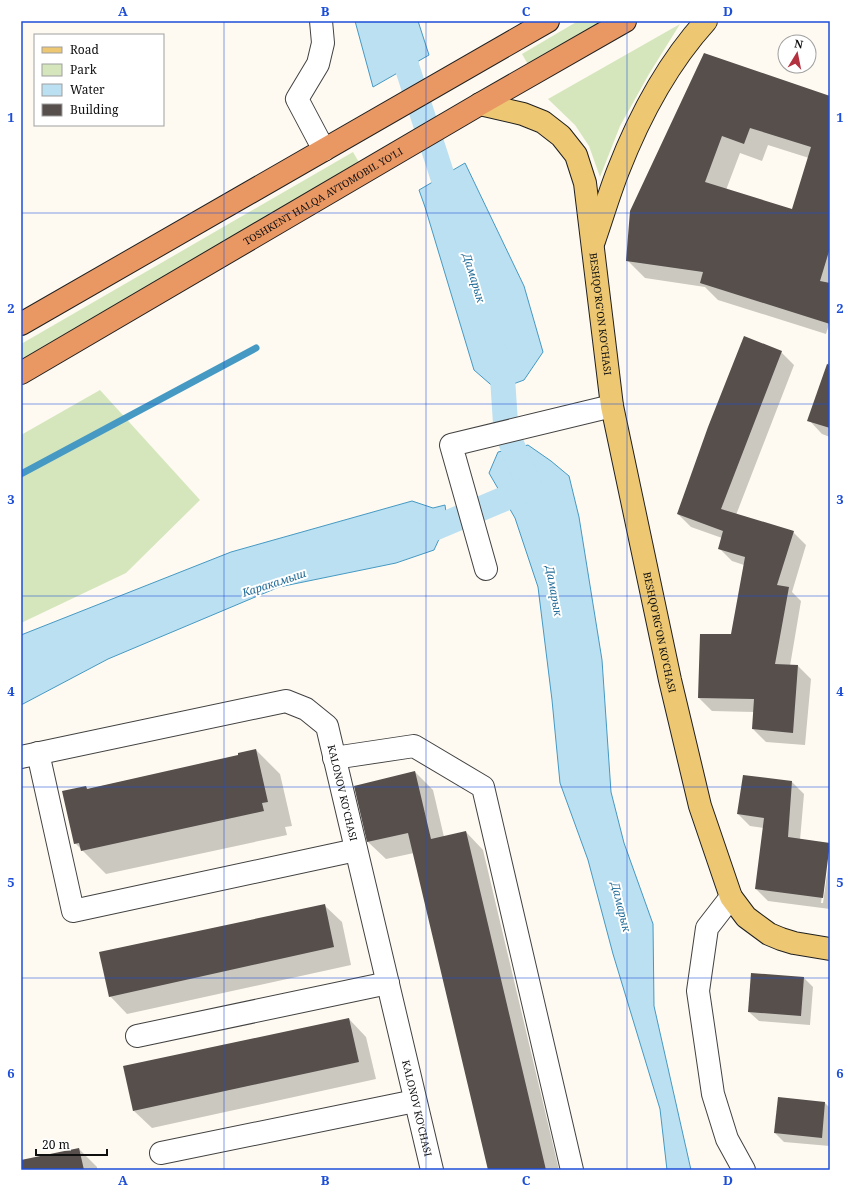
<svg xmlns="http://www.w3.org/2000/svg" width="851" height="1191" font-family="'Noto Serif',serif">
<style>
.green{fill:#d5e6bd}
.water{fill:#bae0f1;stroke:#4699c3}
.shadow{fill:#0003;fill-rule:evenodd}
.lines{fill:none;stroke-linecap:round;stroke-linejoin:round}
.stream{stroke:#4699c3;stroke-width:7}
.canal{stroke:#bae0f1;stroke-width:25}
.building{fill:#564f4c;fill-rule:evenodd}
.minor-casing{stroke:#424242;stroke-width:24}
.major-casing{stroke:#202020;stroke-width:24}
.highway-casing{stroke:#202020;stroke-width:24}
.minor{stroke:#fff;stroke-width:22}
.major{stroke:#edc772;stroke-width:22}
.highway{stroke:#e99864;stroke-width:22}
.grid{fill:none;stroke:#1d4ed8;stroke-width:1;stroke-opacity:0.55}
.labels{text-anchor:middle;stroke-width:4;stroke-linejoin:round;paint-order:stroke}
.street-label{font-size:10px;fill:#0f0f0f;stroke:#fff}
.water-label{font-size:11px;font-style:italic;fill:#216b97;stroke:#fff}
.neatline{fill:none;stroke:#1d4ed8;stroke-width:1.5}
.grid-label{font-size:13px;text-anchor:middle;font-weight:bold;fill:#1d4ed8}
</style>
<rect width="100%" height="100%" fill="#fefaf1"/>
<!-- green -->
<g class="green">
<path d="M578 21H606L529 66 522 54Z"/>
<path d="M680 24 649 74 620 126 600 177 589 146 575 125 548 99Z"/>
<path d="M353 152 360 164 21 361V344Z"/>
<path d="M100 390 200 500 126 573 21 623V435Z"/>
</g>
<!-- water -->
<g class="water">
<path d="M355 21H418L429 55 373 87Z"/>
<path d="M465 163 524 286 543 352 524 380 497 390 474 370 425 207 419 190Z"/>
<path d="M528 445 551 461 569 476 579 517 602 660 611 792 624 843 653 924 654 1006 691 1170H667L660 1109 613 954 588 860 560 783 552 700 538 587 515 518 489 473 498 452Z"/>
<path d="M412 501 433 508 445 505 449 534 440 537 434 550 396 563 279 587 108 659 21 705V635L231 552Z"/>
</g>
<!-- shadow -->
<g class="shadow">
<path d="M704 54 830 97V321L826 334 718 300 705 287 645 278 627 260ZM768 145 809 158 792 211 726 190 740 153 762 161Z"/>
<path d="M781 352 794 365 736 515 793 532 806 545 792 592 801 601 790 666H798L811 679 805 745 766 742 753 729 754 712 712 711 699 698 732 635 744 565 732 561 719 548 722 538 691 527 678 514Z"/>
<path d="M830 357V437L822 434 809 420Z"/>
<path d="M256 750 280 774 292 826 285 827 287 835 106 874 75 843 86 787 88 789 240 756Z"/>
<path d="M415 772 433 790 444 837 466 832 483 850 559 1170H489L414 853 386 859 368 842Z"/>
<path d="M792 782 804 794 800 840 830 845V909L768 901 756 889 764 828 750 826 738 814ZM828 853H830L823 903H821Z"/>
<path d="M324 905 342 922 351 965 127 1014 110 996Z"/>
<path d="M752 974 804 978 813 987 810 1025 759 1021 749 1012Z"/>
<path d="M349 1019 366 1037 376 1079 152 1128 134 1111Z"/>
<path d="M779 1098 825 1103 830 1108V1146L784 1142 775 1133Z"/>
<path d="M79 1149 97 1167V1170H21V1161Z"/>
</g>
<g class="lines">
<!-- stream -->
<path class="stream" d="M21 474 256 348"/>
<!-- canal -->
<g class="canal">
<path d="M396 21 407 67 453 209"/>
<path d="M497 355 502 370 506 431 527 480"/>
<path d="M416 536 530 488"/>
</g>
</g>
<!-- building -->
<g class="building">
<path d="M704 53 830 96V248L820 281 830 283V324L700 283 703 272 626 261 630 211ZM750 128 811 147 792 209 705 182 722 136 744 144Z"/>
<path d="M744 336 782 351 721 509 794 531 777 585 789 587 775 664 798 665 793 733 752 729 754 699 698 698 700 634H731L745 557 718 549 723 531 677 514 708 427Z"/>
<path d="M827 364 830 365V428L807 421Z"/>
<path d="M256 749 268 802 262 803 264 811 81 851 79 843 74 844 62 791 86 786 87 789 238 755V753Z"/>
<path d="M415 771 431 839 466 831 546 1170H488L408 833 367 842 354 786Z"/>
<path d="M743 775 792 781 788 837 830 843 823 898 755 889 764 818 737 814Z"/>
<path d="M325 904 334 947 109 997 99 952Z"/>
<path d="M751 973 804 977 801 1016 748 1012Z"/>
<path d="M349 1018 359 1062 133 1111 123 1066Z"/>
<path d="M778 1097 825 1102 822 1138 774 1133Z"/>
<path d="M79 1148 84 1170H21V1160Z"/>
</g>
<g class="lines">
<!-- minor casing -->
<g class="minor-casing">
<g id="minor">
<path d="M321 21 323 43 318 64 297 99 324 150"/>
<path d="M486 569 451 445 612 406"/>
<path d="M38 753 73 911 356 850"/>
<path id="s1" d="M21 757 286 701 306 709 327 726 432 1170"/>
<path d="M334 758 414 746 483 787 572 1170"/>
<path d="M731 897 707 928 698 991 713 1094 727 1139 744 1170"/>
<path d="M137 1036 388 983"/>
<path d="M161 1153 415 1101"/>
</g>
</g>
<!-- major casing -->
<g class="major-casing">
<g id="major">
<path id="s2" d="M480 104 523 114 543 122 561 136 576 155 585 183 612 406 670 680 700 806 731 897 746 917 769 934 781 939 794 943 830 949"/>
<path d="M594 241C602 218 609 194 618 171 639 117 667 64 706 21"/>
</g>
</g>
<!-- highway casing -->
<g class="highway-casing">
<g id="highway">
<path d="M21 324 548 21"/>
<path id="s3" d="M21 373 480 104 625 21"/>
</g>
</g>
<!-- minor -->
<use href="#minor" class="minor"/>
<!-- major -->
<use href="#major" class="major"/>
<!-- highway -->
<use href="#highway" class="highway"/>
</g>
<!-- grid -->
<path class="grid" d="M224 21V1170M426 21V1170M627 21V1170M21 213H830M21 404H830M21 596H830M21 787H830M21 978H830"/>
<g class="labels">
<!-- street labels -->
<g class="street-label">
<text dy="4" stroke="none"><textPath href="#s3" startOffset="350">TOSHKENT HALQA AVTOMOBIL YO'LI</textPath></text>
<text dy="4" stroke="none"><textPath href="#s2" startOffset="274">BESHQO'RG'ON KO'CHASI</textPath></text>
<text dy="4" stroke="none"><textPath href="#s2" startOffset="598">BESHQO'RG'ON KO'CHASI</textPath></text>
<text dy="4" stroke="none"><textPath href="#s1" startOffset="388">KALONOV KO'CHASI</textPath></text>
<text dy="4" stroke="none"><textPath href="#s1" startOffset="712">KALONOV KO'CHASI</textPath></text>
</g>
<!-- water labels -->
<g class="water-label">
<text transform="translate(474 278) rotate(73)" y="4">Дамарык</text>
<text transform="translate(274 583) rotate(-18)" y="4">Каракамыш</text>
<text transform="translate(554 591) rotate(80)" y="4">Дамарык</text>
<text transform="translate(621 907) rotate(76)" y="4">Дамарык</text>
</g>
</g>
<!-- border -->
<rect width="851" height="1191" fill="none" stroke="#ffffff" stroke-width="44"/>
<!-- legend -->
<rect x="34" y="34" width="130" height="92" fill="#ffffff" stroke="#9f9f9f"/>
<rect x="42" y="47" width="20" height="6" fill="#edc772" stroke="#9f9f9f"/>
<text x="70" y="54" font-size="12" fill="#0f0f0f">Road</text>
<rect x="42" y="64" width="20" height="12" fill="#d5e6bd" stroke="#9f9f9f"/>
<text x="70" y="74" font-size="12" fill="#0f0f0f">Park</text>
<rect x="42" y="84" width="20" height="12" fill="#bae0f1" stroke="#9f9f9f"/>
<text x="70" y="94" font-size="12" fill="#0f0f0f">Water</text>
<rect x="42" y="104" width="20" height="12" fill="#564f4c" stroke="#9f9f9f"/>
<text x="70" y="114" font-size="12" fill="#0f0f0f">Building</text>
<!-- north arrow -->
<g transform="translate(797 54) rotate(10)"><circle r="19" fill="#ffffff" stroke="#9f9f9f"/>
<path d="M0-3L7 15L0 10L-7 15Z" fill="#b43140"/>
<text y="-6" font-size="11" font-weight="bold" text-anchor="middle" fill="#0f0f0f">N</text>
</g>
<!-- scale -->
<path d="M36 1149v6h71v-6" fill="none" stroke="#0f0f0f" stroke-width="2"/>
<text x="42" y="1149" font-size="12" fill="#0f0f0f" stroke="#ffffff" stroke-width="3" paint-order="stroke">20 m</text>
<rect x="22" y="22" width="807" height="1147" class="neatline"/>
<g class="grid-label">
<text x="123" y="16">A</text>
<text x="325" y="16">B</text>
<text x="526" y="16">C</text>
<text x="728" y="16">D</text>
<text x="11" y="122">1</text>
<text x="840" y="122">1</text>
<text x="11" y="313">2</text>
<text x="840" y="313">2</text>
<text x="11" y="504">3</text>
<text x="840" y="504">3</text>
<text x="11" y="696">4</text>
<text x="840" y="696">4</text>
<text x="11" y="887">5</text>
<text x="840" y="887">5</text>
<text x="11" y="1078">6</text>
<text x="840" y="1078">6</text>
<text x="123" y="1185">A</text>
<text x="325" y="1185">B</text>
<text x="526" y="1185">C</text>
<text x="728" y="1185">D</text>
</g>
</svg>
